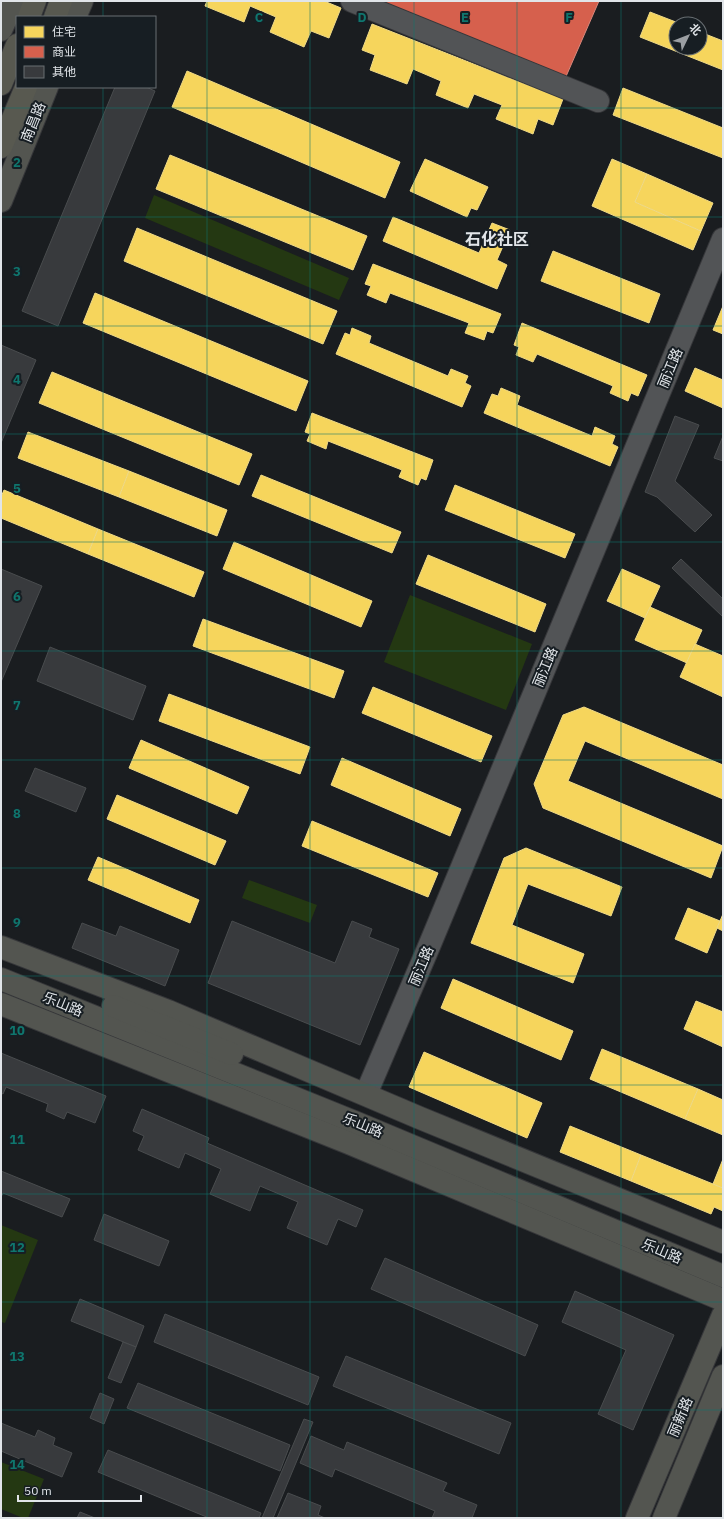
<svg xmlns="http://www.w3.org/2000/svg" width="724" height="1519" font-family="'IBM Plex Sans','Noto Sans SC',sans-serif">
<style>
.green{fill:#243812}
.homes{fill:#f6d55c;stroke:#f0da86}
.shops{fill:#d6604d;stroke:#d9887c}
.building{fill:#383a3d;stroke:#494c4e}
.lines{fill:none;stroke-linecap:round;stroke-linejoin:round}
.minor-casing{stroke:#36373a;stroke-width:24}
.major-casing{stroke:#36373a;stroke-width:24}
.highway-casing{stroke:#36373a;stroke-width:24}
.minor{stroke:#525456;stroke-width:22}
.major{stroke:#535550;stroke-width:22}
.highway{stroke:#585950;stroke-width:22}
.grid{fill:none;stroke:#0f766e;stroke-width:1;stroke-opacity:0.55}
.labels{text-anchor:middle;stroke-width:4;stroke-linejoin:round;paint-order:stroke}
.street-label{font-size:14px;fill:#e1e5e9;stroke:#171e23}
.quarter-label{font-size:16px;font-weight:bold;fill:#e1e5e9;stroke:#171e23}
.grid-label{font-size:13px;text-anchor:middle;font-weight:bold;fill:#0f766e;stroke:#171e23;stroke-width:4;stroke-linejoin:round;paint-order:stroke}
</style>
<rect width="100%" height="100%" fill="#1a1d20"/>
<!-- green -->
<g class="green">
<path d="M154 195 349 278 339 300 145 218Z"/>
<path d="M410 595 532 644 506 710 384 662Z"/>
<path d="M249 880 317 905 310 923 242 898Z"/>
<path d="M1 1225 38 1240 5 1323 1 1322Z"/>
<path d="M1 1462 44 1479 28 1518H23L1 1509Z"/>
</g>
<!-- homes -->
<g class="homes">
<path d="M207 1H324L341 8 329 38 311 31 304 47 270 32 276 17 250 6 244 22 205 6Z"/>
<path d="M650 12 681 24H676V48H700V32L723 41V70L640 37Z"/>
<path d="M372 24 563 99 553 125 538 119 533 134 496 119 502 105 474 94 468 108 436 95 441 81 413 69 407 84 370 70 375 55 362 50Z"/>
<path d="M187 71 400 162 385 198 172 107Z"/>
<path d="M623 88 723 128V158L613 115Z"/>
<path d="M170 155 367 236 353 270 156 189Z"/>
<path d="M425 159 488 187 477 210 471 208 467 217 410 191Z"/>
<path d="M612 159 647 174 635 202 701 231 693 250 592 206Z"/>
<path d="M647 174 713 203 701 231 635 202Z"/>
<path d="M393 217 479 253 492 223 510 230 497 260 507 265 497 289 383 241Z"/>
<path d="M137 228 337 311 323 344 124 261Z"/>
<path d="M553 251 660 294 649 323 541 281Z"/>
<path d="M373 264 501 314 493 333 487 331 484 340 465 333 469 323 390 293 386 303 367 295 371 286 365 284Z"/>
<path d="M95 293 308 381 296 411 83 323Z"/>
<path d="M723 306V334L713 330Z"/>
<path d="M522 323 647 375 638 396 631 393 628 401 610 393 613 386 537 354 533 362 516 355 519 347 514 345Z"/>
<path d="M352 328 371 336 369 343 448 376 451 369 468 376 465 383 471 386 462 407 336 354 345 333 350 335Z"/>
<path d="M695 368 723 380V408L685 391Z"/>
<path d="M52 372 252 454 239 485 39 403Z"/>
<path d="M501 388 520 396 517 405 592 436 595 427 615 436 612 444 618 447 610 466 484 413 492 394 498 396Z"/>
<path d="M312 413 433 460 426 480 421 478 418 485 399 477 402 470 328 441 326 449 307 441 310 434 305 432Z"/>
<path d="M28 432 129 471 119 497 18 458Z"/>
<path d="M129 471 227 510 217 536 119 497Z"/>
<path d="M261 475 401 532 392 553 252 496Z"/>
<path d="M455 485 575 534 565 558 445 510Z"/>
<path d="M4 490 98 529 88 554 1 518V497Z"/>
<path d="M98 529 204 572 194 597 88 554Z"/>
<path d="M234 542 372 601 361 627 223 569Z"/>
<path d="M428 555 546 604 535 632 416 584Z"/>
<path d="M622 569 660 586 645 618 607 601Z"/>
<path d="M650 607 702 630 687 663 635 640Z"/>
<path d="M203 619 344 671 334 698 193 646Z"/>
<path d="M695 644 723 656V697L680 677Z"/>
<path d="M373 687 492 736 481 762 362 713Z"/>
<path d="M169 694 310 747 300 774 159 721Z"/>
<path d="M584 707 723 765V799L585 741 568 781 723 846 711 878 543 808 534 784 563 715Z"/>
<path d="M141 740 249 787 237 814 129 768Z"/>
<path d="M342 758 461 809 450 836 331 785Z"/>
<path d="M117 795 226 841 215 865 107 819Z"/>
<path d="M312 821 438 873 428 897 302 846Z"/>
<path d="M526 848 622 887 611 916 528 884 512 925 584 954 573 983 471 943 504 858Z"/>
<path d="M98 857 199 900 190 923 88 880Z"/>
<path d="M688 908 720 921 707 953 675 939Z"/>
<path d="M723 914V931L717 928Z"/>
<path d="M453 979 573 1031 561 1060 441 1008Z"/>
<path d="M696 1001 723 1012V1047L684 1029Z"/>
<path d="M602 1049 698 1089 685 1119 590 1079Z"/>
<path d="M424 1052 542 1103 527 1138 409 1087Z"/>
<path d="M698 1089 723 1100V1135L685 1119Z"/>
<path d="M570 1126 641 1155 631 1181 560 1152Z"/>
<path d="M641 1155 723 1188V1211L714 1207 711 1214 631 1181Z"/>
<path d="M723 1159V1188L713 1184Z"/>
</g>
<!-- shops -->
<path class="shops" d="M371 1H599L564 81Z"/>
<!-- building -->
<g class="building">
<path d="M115 87H146L155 91 58 326 22 311Z"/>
<path d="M1 345 36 360 1 443Z"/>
<path d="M675 416 699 425 675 481 712 515 695 532 657 497 645 492Z"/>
<path d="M723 436V461L714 458Z"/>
<path d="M681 559 723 599V617L672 568Z"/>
<path d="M1 569 42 586 1 682Z"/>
<path d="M50 647 146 686 133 720 37 681Z"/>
<path d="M35 768 86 788 76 812 25 791Z"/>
<path d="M232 921 335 963 352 921 372 929 369 937 399 949 360 1045 208 983Z"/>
<path d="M82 923 116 936 120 926 179 950 165 986 72 948Z"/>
<path d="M1 1053 106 1096 95 1123 67 1112 64 1119 46 1111 48 1104 6 1087 3 1094 1 1093Z"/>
<path d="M142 1109 209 1138 207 1143 363 1210 356 1227 338 1219 327 1245 287 1228 298 1202 260 1186 250 1211 210 1194 221 1169 185 1153 179 1168 138 1150 144 1136 133 1131Z"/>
<path d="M1 1171 70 1199 62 1217 3 1193 1 1197Z"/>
<path d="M104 1214 169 1241 159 1266 94 1240Z"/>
<path d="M385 1258 538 1325 525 1356 371 1289Z"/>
<path d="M575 1291 674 1335 633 1430 598 1414 626 1350 562 1322Z"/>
<path d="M80 1299 144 1326 136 1347 71 1321Z"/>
<path d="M165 1314 319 1377 308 1405 154 1342Z"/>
<path d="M123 1342 136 1347 121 1383 108 1378Z"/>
<path d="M346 1356 511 1423 499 1454 333 1386Z"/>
<path d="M138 1383 290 1445 280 1471 127 1408Z"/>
<path d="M100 1393 114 1399 104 1424 90 1418Z"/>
<path d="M304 1419 313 1422 273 1518H262Z"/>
<path d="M1 1423 35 1437 38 1430 55 1438 53 1445 72 1453 62 1477 1 1451Z"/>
<path d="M311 1436 344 1450 347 1442 447 1483 443 1491 477 1505 472 1518H432L435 1511 335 1469 332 1477 300 1463Z"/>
<path d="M108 1450 261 1513 259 1518H209L98 1472Z"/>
<path d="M288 1493 321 1506 318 1515 325 1518H277Z"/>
<path d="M80 1512 95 1518H77Z"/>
</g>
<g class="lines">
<!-- minor casing -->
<g class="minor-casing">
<g id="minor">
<path d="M352 1 598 101"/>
<path d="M366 1094 430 944 723 239"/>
</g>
</g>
<!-- major casing -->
<g class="major-casing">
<g id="major">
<path d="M75 17 82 1"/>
<path d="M1 30 14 1"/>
<path d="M1 201 47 87"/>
<path d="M1 947 168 1011 420 1118 723 1242"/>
<path d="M1 979 357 1123 723 1276"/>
<path d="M1 1004 349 1143 723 1300"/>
<path d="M113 1006 232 1054"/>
<path d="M637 1518 723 1315"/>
<path d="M664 1518 723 1376"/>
</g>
</g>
<!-- highway casing -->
<g class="highway-casing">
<g id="highway">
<path d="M29 17 35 1"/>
<path d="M55 17 61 1"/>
<path d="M1 84 17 45"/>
<path d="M1 147 26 87"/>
</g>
</g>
<!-- minor -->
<use href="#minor" class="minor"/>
<!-- major -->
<use href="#major" class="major"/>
<!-- highway -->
<use href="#highway" class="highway"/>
</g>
<!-- grid -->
<path class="grid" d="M103 1V17M207 1V1518M310 1V1518M414 1V1518M517 1V1518M621 1V1518M103 87V1518M1 108H723M1 217H723M1 326H723M1 434H723M1 542H723M1 651H723M1 760H723M1 868H723M1 976H723M1 1085H723M1 1194H723M1 1302H723M1 1410H723"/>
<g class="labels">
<!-- street labels -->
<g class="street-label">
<text transform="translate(33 122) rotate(-68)" y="5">南昌路</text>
<text transform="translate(670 368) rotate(-67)" y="5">丽江路</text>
<text transform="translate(545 667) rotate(-67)" y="5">丽江路</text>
<text transform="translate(421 966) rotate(-67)" y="5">丽江路</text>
<text transform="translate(63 1004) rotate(22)" y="5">乐山路</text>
<text transform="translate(363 1125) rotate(22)" y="5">乐山路</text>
<text transform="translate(662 1251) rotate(23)" y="5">乐山路</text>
<text transform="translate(680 1417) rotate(-67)" y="5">丽新路</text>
</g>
<!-- quarter labels -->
<g class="quarter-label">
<text x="497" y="245">石化社区</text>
</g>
</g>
<g class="grid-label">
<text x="259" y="22">C</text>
<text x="362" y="22">D</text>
<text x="465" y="22">E</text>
<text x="569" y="22">F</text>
<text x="17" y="167">2</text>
<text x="17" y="276">3</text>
<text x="17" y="384">4</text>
<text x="17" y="493">5</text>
<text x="17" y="601">6</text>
<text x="17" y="710">7</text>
<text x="17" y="818">8</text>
<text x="17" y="927">9</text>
<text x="17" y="1035">10</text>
<text x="17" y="1144">11</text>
<text x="17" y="1252">12</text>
<text x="17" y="1361">13</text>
<text x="17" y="1469">14</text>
</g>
<!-- border -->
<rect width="724" height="1519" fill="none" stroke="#e1e5e9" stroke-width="4"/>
<!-- legend -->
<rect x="16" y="16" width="140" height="72" fill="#171e23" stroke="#686e72"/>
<rect x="24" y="26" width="20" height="12" fill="#f6d55c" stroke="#686e72"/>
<text x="52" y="36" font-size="12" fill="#e1e5e9">住宅</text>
<rect x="24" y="46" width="20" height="12" fill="#d6604d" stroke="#686e72"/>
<text x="52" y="56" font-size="12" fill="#e1e5e9">商业</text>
<rect x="24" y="66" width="20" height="12" fill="#383a3d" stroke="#686e72"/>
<text x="52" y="76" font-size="12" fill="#e1e5e9">其他</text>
<!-- north arrow -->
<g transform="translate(688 36) rotate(47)"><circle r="19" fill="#171e23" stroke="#686e72"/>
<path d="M0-3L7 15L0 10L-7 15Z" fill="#9b9fa3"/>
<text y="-6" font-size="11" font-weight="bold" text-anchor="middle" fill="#e1e5e9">北</text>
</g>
<!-- scale -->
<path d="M18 1495v6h123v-6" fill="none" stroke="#e1e5e9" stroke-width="2"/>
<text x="24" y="1495" font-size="12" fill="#e1e5e9" stroke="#171e23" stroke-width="3" paint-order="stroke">50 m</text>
</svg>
